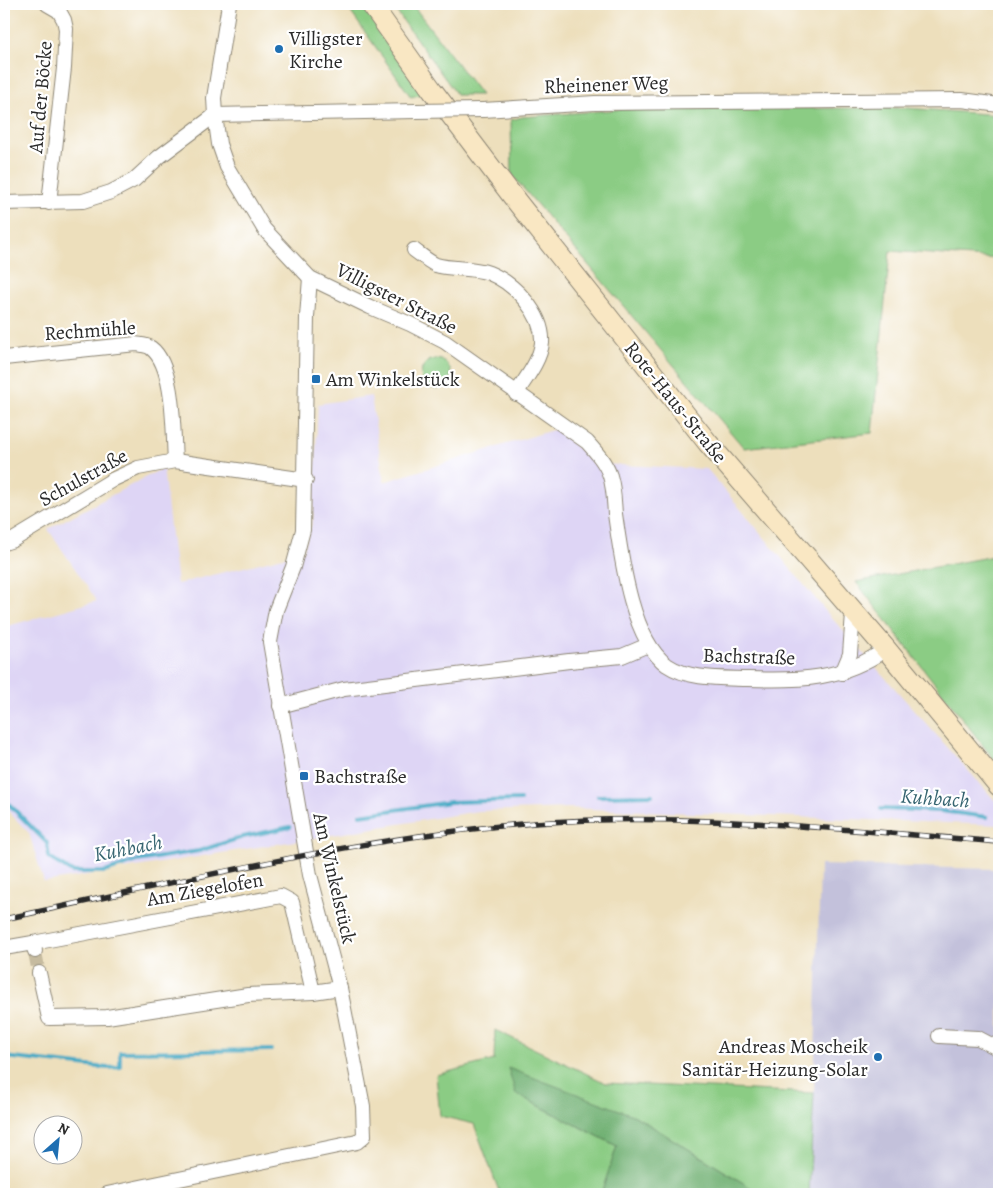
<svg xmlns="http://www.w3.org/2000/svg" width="1003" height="1198" font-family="Alegreya,serif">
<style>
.built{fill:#ded5f5}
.industrial{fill:#c3c1db}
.green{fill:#8bcc84;stroke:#5b7c58}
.forest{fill:#70b072;stroke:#4e6e4e}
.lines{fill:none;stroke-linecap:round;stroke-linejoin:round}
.stream{stroke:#44a9c4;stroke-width:4}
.street-tunnel{stroke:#c6bb9f;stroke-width:14;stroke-dasharray:14 7;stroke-linecap:butt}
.street-casing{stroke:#8c8574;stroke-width:16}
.secondary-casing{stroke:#8c8574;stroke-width:22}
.street{stroke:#fff;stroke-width:14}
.secondary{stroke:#f9e7c3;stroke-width:20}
.rail-casing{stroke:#2b2b2b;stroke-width:5.5}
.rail{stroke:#fff;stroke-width:4;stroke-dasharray:11;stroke-linecap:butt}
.street-bridge-casing{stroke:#8c8574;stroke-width:16;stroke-linecap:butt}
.street-bridge{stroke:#fff;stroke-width:14}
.poi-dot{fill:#1f6fb2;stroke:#fff;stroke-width:2}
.labels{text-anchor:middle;stroke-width:4.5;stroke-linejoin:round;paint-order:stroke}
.poi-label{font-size:20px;fill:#2b2b2b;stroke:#fff;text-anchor:start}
.street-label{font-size:20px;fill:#2b2b2b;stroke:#fff}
.water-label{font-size:21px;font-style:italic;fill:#366470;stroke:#fff}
</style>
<rect width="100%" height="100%" fill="#fff"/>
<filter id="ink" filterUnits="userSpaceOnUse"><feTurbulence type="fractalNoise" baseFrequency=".02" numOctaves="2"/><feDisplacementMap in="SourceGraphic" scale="10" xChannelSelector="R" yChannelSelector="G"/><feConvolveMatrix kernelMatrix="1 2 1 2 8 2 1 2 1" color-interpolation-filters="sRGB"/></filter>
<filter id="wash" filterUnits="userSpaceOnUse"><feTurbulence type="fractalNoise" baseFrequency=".0096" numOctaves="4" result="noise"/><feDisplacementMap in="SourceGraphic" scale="20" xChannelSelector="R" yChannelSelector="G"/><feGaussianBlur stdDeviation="1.12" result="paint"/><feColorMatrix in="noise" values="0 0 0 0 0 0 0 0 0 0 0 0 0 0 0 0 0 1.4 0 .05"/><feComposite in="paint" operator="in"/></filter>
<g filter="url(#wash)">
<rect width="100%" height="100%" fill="#eddfbc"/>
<!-- built -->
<path class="built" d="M371 396 384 482 556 429 598 464 707 469 829 615 999 805V825L568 808 478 811 44 882 29 833 4 807V627L97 601 48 529 163 468 177 584 303 552 313 520 318 404Z"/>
<!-- industrial -->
<path class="industrial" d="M820 865 999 869V1194H809L814 1093Z"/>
<!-- green -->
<g class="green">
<path d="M345 4H362L427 93 411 97Z"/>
<path d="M391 4H412L481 95H457Z"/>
<path d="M907 108 999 115V259L890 251 872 433 744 448 512 175 511 120 522 117 625 109Z"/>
<circle cx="436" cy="374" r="15"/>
<path d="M999 555V766L856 582Z"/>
<path d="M495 1030 606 1083 814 1093 809 1194H761L635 1116 516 1094 617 1146 601 1194H500L474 1124 440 1116 436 1075 494 1060Z"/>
</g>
<!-- forest -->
<path class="forest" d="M508 1068 635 1116 761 1194H601L617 1146 516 1094Z"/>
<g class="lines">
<!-- stream -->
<g class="stream">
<path d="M598 796 652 795"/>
<path d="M4 799 47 843 49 858 72 872H105L137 861 199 851 243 837 290 827"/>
<path d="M881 809 941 811 987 817"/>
<path d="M360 815 450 802 520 800"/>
<path d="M4 1057 108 1068 120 1067V1052L271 1050"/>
</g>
</g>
</g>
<g filter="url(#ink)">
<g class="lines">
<!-- street-tunnel -->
<path class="street-tunnel" d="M35 952 39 973"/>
<!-- street casing -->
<g class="street-casing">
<g id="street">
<path d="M47 4 59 11 64 20 66 29 64 68 49 203"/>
<path d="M229 4 214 98 215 115 219 144 227 167 264 229 310 278 370 307 410 324 445 342 587 442C596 452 606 463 610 476 614 488 614 502 615 514 621 555 631 639 667 665 689 680 723 678 748 679 800 681 842 680 886 649"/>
<path d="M483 110 595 103 962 100 999 105"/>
<path d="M215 115 416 111"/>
<path d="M4 203 83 201 111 192 134 180 159 157 215 115"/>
<path d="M414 250C421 255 429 262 436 265 453 270 473 267 489 273 514 283 544 314 542 343 540 361 525 379 516 394"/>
<path d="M4 358 136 344C141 345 147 345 151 348 175 366 173 433 175 461"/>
<path d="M4 543 13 540 114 479 138 468 175 461 306 480"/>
<path d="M842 673 850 654 853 613"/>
<path d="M280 706 344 689 569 661 622 656 648 645"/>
<path d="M33 943 281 896 292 902 313 992"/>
<path d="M4 948 33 943 35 951"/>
<path d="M39 973 49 1018 107 1017 248 995 313 992 340 988"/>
<path d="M939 1036 978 1038 999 1049"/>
<path d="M107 1194 357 1142 364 1136 363 1106 340 988 310 875 270 642 276 610 293 567 303 530 307 317 310 278"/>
</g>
</g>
<!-- secondary casing -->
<g class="secondary-casing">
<path id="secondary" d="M371 4 432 90 517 202 708 443 886 649 999 786"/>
</g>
<!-- street -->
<use href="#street" class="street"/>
<!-- secondary -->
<use href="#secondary" class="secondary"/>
<!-- rail casing -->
<g class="rail-casing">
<path id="rail" d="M4 919C180 882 356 837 535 823 690 812 845 830 999 842"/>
</g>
<!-- rail -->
<use href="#rail" class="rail"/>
<!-- street-bridge casing -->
<g class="street-bridge-casing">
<path id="street-bridge" d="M416 111 483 110"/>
</g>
<!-- street-bridge -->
<use href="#street-bridge" class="street-bridge"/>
</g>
</g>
<!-- markers -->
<g class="poi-dot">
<circle cx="279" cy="49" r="5"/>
<rect x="311" y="374" width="10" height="10" rx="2.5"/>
<rect x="299" y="771" width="10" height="10" rx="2.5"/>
<circle cx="878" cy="1057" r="5"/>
</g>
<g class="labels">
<!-- poi labels -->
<g class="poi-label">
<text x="289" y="45">Villigster<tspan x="289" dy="23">Kirche</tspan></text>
<text x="326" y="386">Am Winkelstück</text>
<text x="314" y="783">Bachstraße</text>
<text x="868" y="1053" text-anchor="end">Andreas Moscheik<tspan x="868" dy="23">Sanitär-Heizung-Solar</tspan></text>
</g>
<!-- street labels -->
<g class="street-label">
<text transform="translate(606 84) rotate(-2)" y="7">Rheinener Weg</text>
<text transform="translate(40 97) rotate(-85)" y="7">Auf der Böcke</text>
<text transform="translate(397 298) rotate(27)" y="7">Villigster Straße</text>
<text transform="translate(90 330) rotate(-4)" y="7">Rechmühle</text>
<text transform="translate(676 402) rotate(51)" y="7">Rote-Haus-Straße</text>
<text transform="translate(83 477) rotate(-29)" y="7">Schulstraße</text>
<text transform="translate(749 656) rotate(2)" y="7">Bachstraße</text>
<text transform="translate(335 878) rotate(77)" y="7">Am Winkelstück</text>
<text transform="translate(205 889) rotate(-10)" y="7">Am Ziegelofen</text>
</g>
<!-- water labels -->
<g class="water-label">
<text transform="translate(935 798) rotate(4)" y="7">Kuhbach</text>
<text transform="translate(128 848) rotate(-11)" y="7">Kuhbach</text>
</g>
</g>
<!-- margin -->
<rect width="1003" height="1198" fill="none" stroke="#fff" stroke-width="20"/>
<!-- north arrow -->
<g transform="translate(58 1140) rotate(27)"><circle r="24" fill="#ffffff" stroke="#aaaaaa"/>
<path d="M0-4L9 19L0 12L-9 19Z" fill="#1f6fb2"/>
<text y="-8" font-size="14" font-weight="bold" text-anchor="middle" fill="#2b2b2b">N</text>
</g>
</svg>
